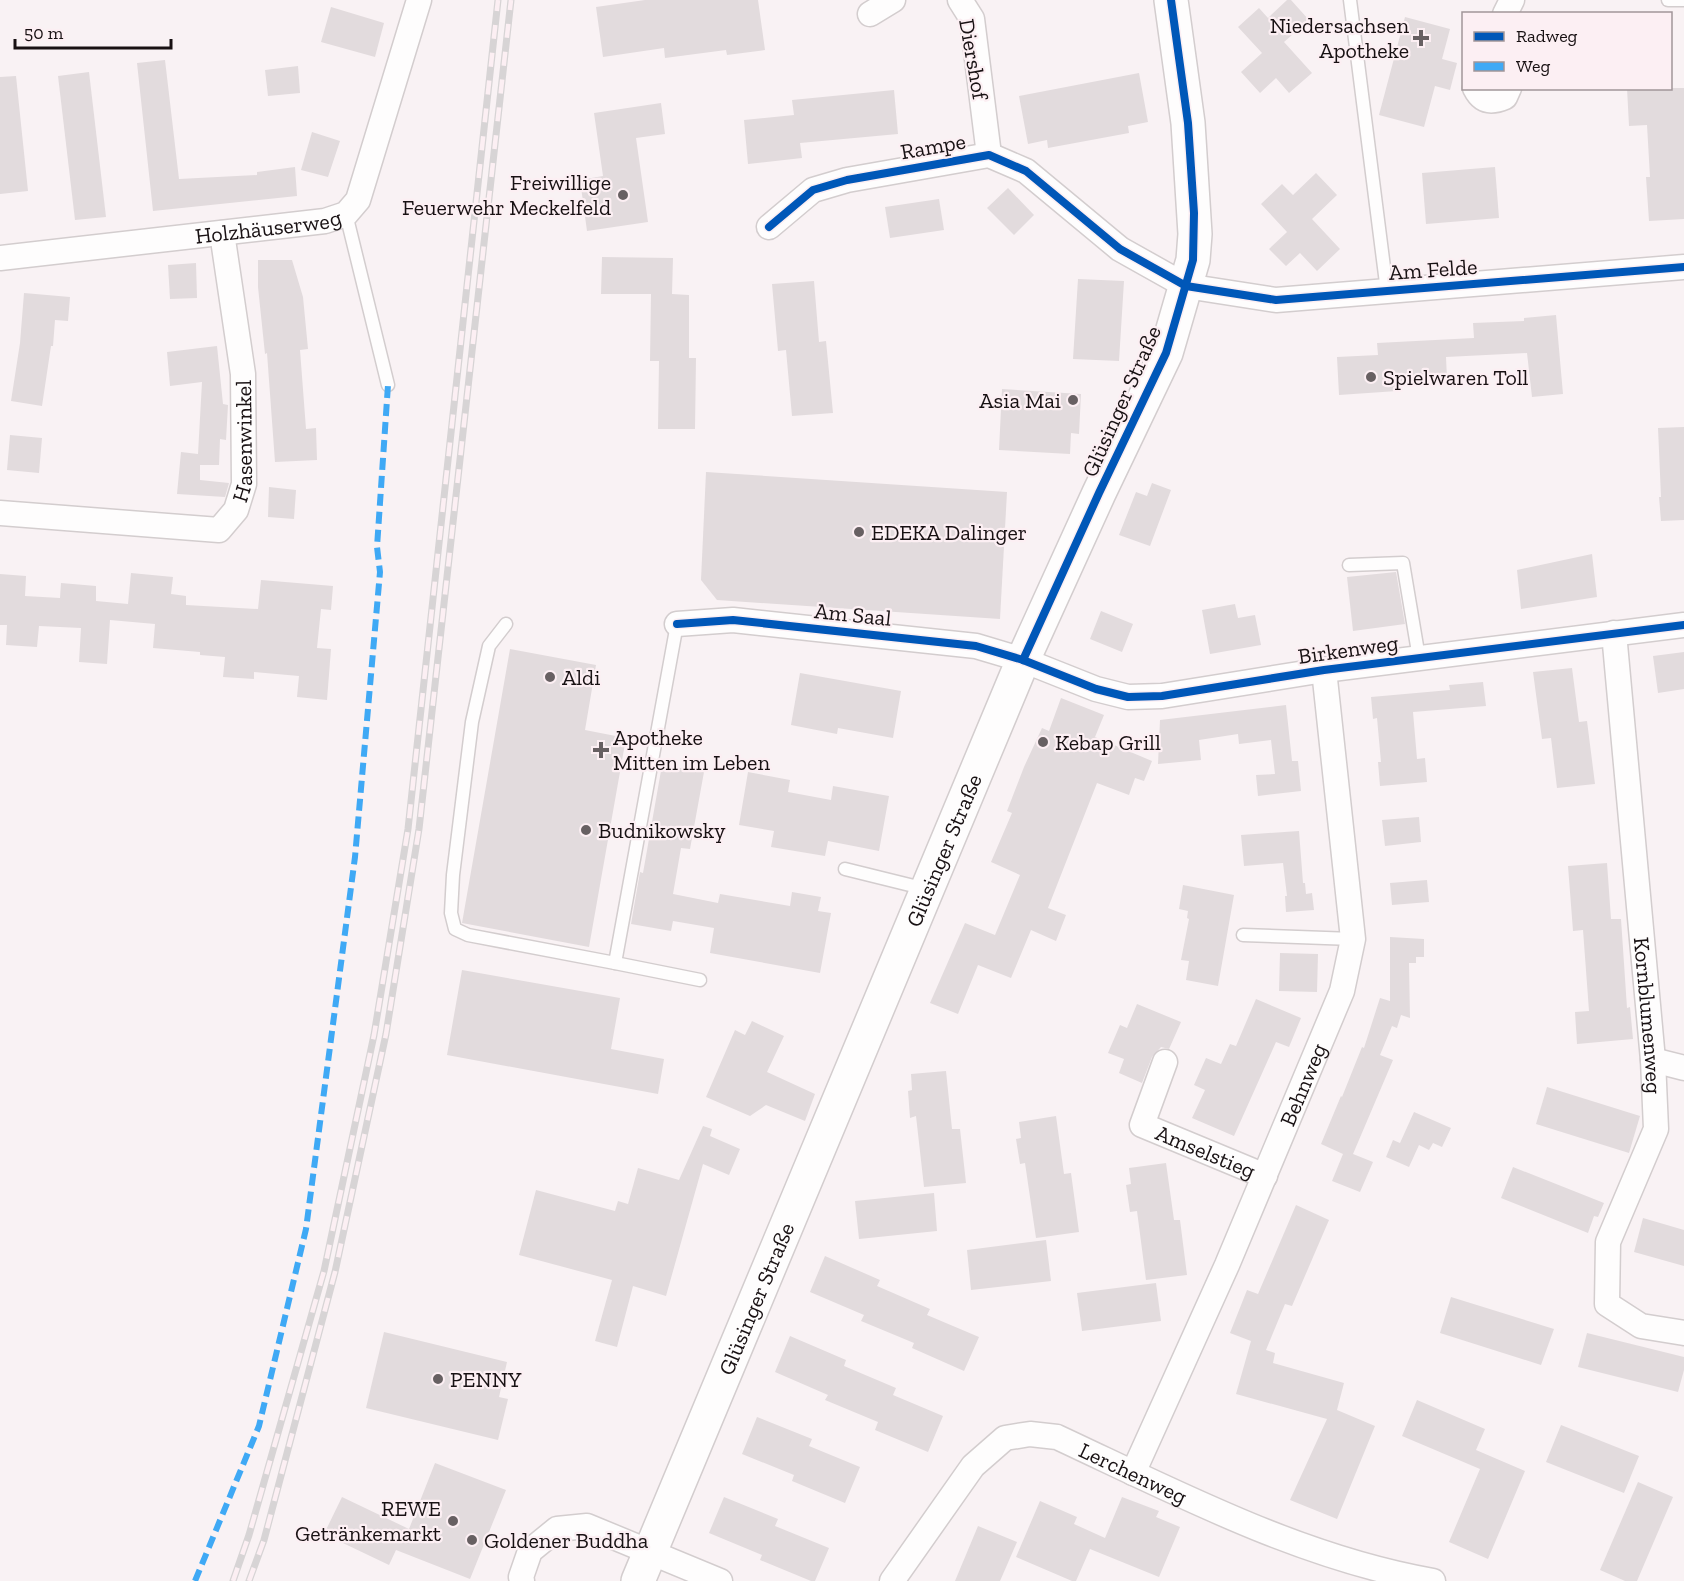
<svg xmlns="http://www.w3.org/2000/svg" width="1684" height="1581" font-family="'Zilla Slab',serif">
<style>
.building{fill:#e2dbdd}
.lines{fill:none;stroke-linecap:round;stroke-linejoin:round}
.service-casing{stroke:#d3cdce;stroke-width:15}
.minor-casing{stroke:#d3cdce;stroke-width:27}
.secondary-casing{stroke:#d3cdce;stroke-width:36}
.service{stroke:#fefdfd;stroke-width:12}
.minor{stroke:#fefdfd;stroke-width:24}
.secondary{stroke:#fefdfd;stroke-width:33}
.rail-casing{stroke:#d7d4d5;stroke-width:7}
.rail{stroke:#fceff3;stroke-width:4.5;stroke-dasharray:14;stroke-linecap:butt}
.quiet{stroke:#3fa9f5;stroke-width:6;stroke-dasharray:12 6;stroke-linecap:butt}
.cycleway-casing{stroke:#fceff3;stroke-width:11}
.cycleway{stroke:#0057b8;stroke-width:8}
.poi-dot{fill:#676062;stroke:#fceff3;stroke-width:2}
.labels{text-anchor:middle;stroke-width:4.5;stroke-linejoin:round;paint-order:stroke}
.poi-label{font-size:22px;fill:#181113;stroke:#fceff3;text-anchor:start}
.street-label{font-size:22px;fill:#181113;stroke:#fceff3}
</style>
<rect width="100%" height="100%" fill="#f9f2f4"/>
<!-- building -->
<g class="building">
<path d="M645 0H758L765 50 727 55 726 50 665 58 664 48 603 57 596 7Z"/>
<path d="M1287 0H1291L1309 20 1284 42 1312 73 1289 93 1276 78 1260 93 1241 72 1262 53 1238 27 1259 8 1268 18Z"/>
<path d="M331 7 384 23 375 57 321 42Z"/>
<path d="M1405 17 1450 29 1442 59 1457 63 1450 90 1435 86 1424 127 1379 115Z"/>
<path d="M165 60 179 179 257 175V172L295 167 297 196 153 211 137 63Z"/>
<path d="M298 66 300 93 268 96 265 70Z"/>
<path d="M89 72 106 217 75 220 58 76Z"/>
<path d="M1139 73 1148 122 1128 126 1129 133 1048 148 1047 140 1028 144 1019 96Z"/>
<path d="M16 76 28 191 0 194V77Z"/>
<path d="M1627 88H1684V219L1649 221 1646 177H1650L1647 125 1629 126Z"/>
<path d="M894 90 898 134 800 143 802 158 748 164 744 120 794 115 792 100Z"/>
<path d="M661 103 665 134 636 138 648 222 587 231 580 180 603 176 594 113Z"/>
<path d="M312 132 340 141 328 177 301 170Z"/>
<path d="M1495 167 1499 218 1426 224 1422 173Z"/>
<path d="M1316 173 1337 195 1312 219 1340 249 1317 271 1300 253 1286 266 1269 249 1287 232 1261 204 1282 184 1293 195Z"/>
<path d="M1008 188 1034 215 1014 235 987 208Z"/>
<path d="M939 199 944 230 890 238 885 207Z"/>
<path d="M602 257 673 258 672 294 689 295V358H696L695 429H658L659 361H650L651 294H601Z"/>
<path d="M258 260H292L303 297 308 349 300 350 306 429 316 428 317 460 275 462 267 353 265 354 258 287Z"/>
<path d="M196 263 197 298 170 299 168 265Z"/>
<path d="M1078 279 1124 281 1119 361 1073 359Z"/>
<path d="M814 281 819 342 826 341 833 413 792 416 786 350 778 351 772 284Z"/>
<path d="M24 293 70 297 68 321 55 320 53 346H51L42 406 11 401 20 343Z"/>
<path d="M1556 315 1563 394 1532 397 1527 353 1446 357 1447 379 1397 382V391L1339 395 1337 357 1378 355 1377 343 1474 338 1473 323 1524 321V318Z"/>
<path d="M217 346 223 404 228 405 226 440 220 439 219 465H200V480L229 483 225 497 177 494 181 452 198 454 202 382 170 386 167 352Z"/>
<path d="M1002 389 1081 394 1079 434 1071 433 1070 454 999 450Z"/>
<path d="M1684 427V520L1661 521 1659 497H1661L1658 428Z"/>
<path d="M10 435 42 438 39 473 7 470Z"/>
<path d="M706 472 1007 492 1000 619 717 600 701 580Z"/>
<path d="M1152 483 1171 490 1150 546 1119 535 1136 492 1147 496Z"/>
<path d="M269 487 296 490 294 519 268 517Z"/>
<path d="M1592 554 1597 597 1521 609 1517 570Z"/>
<path d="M1396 572 1405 624 1353 631 1347 577Z"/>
<path d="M131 573 173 577 171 594 186 596V605L258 609 261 580 333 586 331 610 321 609 317 648 331 649 327 700 297 697 299 676 254 672V679L223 677 225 657 200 655V652L153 648 155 624 110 620 107 664 79 662 81 628 39 626 37 647 6 645 7 625H0V574L26 576 25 596 60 598 61 583 96 586V601L128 604Z"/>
<path d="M1235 604 1238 618 1255 615 1261 645 1210 654 1202 610Z"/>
<path d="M1101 611 1133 624 1122 652 1090 639Z"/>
<path d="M510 649 596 665 585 730 626 738 589 947 462 923Z"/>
<path d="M1684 652V689L1658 693 1653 656Z"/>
<path d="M1572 668 1579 722 1587 721 1595 784 1557 788 1551 738 1542 739 1533 672Z"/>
<path d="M800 673 901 691 893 738 838 728 837 734 791 725Z"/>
<path d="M1483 682 1486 706 1413 712 1417 759 1425 758 1427 782 1380 786 1378 762H1381L1377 718 1373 719 1371 697 1450 690 1449 685Z"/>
<path d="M1061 698 1104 715 1095 737 1152 761 1144 781 1135 778 1129 795 1097 783 1048 908 1066 915 1056 941 1031 930 1011 978 978 965 958 1014 930 1003 965 923 995 935 1020 875 991 862 1012 813 1007 811 1024 767 1042 728 1049 731Z"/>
<path d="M1286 705 1292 761H1298L1301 791 1258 796 1256 775 1275 774 1271 740 1239 744 1238 734 1199 740 1201 760 1158 764 1160 720Z"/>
<path d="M662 765 704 772 690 849 681 848 673 894 718 903 720 894 790 906 792 892 821 897 818 911 831 913 820 973 710 953 714 928 673 921 671 931 631 924 640 872 643 873Z"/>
<path d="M748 772 790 780 788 792 831 800 833 786 889 796 879 851 828 841 825 856 771 847 774 831 739 825Z"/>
<path d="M1419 817 1421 842 1385 846 1382 820Z"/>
<path d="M1299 831 1303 883H1305L1306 894 1312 893 1314 910 1286 912 1285 896H1287L1283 863 1244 866 1241 835Z"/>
<path d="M1607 863 1611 919H1621L1627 1008 1630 1007 1633 1039 1577 1044 1575 1012 1589 1011 1583 930 1573 931 1568 866Z"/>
<path d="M1427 880 1429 902 1392 905 1390 883Z"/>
<path d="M1183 885 1234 895 1218 986 1186 980 1189 961 1181 960 1189 919 1187 918 1188 911 1179 909Z"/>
<path d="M1390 937 1424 939V957H1416V963H1409L1410 1018 1401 1015 1397 1028 1392 1026 1380 1055 1393 1060 1353 1154 1373 1162 1360 1192 1332 1181 1343 1154 1321 1144 1341 1096 1342 1097 1362 1047 1364 1048 1380 998 1390 1001Z"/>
<path d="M1280 953 1318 954 1317 992 1279 991Z"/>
<path d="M462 970 620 998 611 1049 664 1059 658 1094 447 1055Z"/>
<path d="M1256 999 1301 1018 1289 1047 1276 1042 1234 1136 1192 1118 1205 1090 1194 1085 1206 1058 1221 1064 1230 1044 1236 1046Z"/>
<path d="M1137 1004 1181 1022 1169 1049 1161 1047 1152 1057 1142 1083 1119 1073 1124 1059 1108 1053 1120 1025 1127 1028Z"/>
<path d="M752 1021 784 1036 767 1072 815 1094 805 1121 766 1105 750 1116 706 1097 735 1030 745 1035Z"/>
<path d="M946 1071 952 1129H960L966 1183 924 1187 916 1116 910 1118 908 1091 912 1090 911 1074Z"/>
<path d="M1547 1087 1640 1116 1629 1153 1536 1124Z"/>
<path d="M1414 1112 1451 1128 1442 1147 1433 1143 1429 1150 1419 1145 1409 1167 1386 1157 1393 1140 1400 1143Z"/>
<path d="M1056 1116 1064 1174 1071 1173 1079 1232 1036 1238 1025 1163 1020 1164 1016 1139 1021 1138 1019 1122Z"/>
<path d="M703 1126 712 1129 710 1136 740 1149 729 1175 703 1164 666 1296 633 1286 617 1347 595 1341 612 1280 519 1255 536 1190 615 1211 618 1201 628 1204 638 1168 679 1180Z"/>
<path d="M1166 1163 1174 1220H1180L1187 1275 1146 1280 1137 1211 1130 1212 1126 1185 1131 1184 1129 1168Z"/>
<path d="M1513 1167 1604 1203 1598 1217 1594 1216 1588 1233 1501 1198Z"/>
<path d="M934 1193 937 1231 859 1239 855 1201Z"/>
<path d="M1296 1205 1329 1220 1292 1306 1285 1304 1266 1350 1275 1353 1273 1363 1344 1383 1337 1410 1375 1426 1337 1519 1290 1500 1327 1419 1236 1394 1251 1341 1230 1333 1247 1290 1258 1294Z"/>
<path d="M1643 1218 1684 1230V1266L1634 1252Z"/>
<path d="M1046 1240 1051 1281 971 1290 967 1250Z"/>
<path d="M825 1256 880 1280 877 1286 930 1309 927 1315 979 1337 964 1371 912 1348 914 1343 861 1321 864 1315 810 1292Z"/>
<path d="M1156 1283 1161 1321 1082 1331 1077 1293Z"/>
<path d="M1451 1297 1554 1329 1541 1365 1440 1333Z"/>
<path d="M384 1332 507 1362 499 1397 508 1399 498 1440 366 1408Z"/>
<path d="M1587 1333 1684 1357V1370L1678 1392 1578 1367Z"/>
<path d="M790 1336 846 1360 844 1366 896 1388 893 1395 943 1416 928 1452 875 1430 878 1422 825 1400 828 1395 775 1372Z"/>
<path d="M1417 1400 1485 1429 1476 1450 1525 1471 1488 1559 1449 1542 1480 1469 1402 1436Z"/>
<path d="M757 1417 812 1439 809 1446 860 1467 845 1503 792 1481 794 1475 742 1454Z"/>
<path d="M1561 1425 1639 1456 1624 1493 1546 1462Z"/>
<path d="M435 1463 506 1490 470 1579 396 1550 389 1565 324 1534 342 1497 409 1529Z"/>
<path d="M1638 1482 1673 1497 1637 1581H1625L1600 1570Z"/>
<path d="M724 1497 778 1519 775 1526 829 1548 815 1581H811L760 1560 762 1555 709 1533Z"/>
<path d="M1122 1497 1159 1511 1156 1517 1180 1527 1159 1577 1090 1549 1076 1581H1072L1016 1557 1040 1501 1077 1517 1074 1524 1105 1538Z"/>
<path d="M978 1526 1017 1542 1000 1581H955Z"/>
</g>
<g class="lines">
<!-- service casing -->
<g class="service-casing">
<g id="service">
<path d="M1350 0 1387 291"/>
<path d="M1668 0H1684"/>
<path d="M346 214 388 385"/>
<path d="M1349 565 1403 563 1419 658"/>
<path d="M506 624 489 646 472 722 453 875 451 913 455 929 468 935 615 963 677 624"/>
<path d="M845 869 926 889"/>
<path d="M1243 935 1353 939"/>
<path d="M615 963 700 980"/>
</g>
</g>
<!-- minor casing -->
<g class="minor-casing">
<g id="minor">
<path d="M960 0 972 19 989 155"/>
<path d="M870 14 893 0"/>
<path d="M1505 14 1512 0"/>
<path d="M1475 88C1482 102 1491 103 1505 97L1509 88"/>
<path d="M769 227 813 190 847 180 989 155 1026 171 1120 249 1186 286 1276 300 1684 267"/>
<path id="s1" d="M0 258 325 221 346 214 358 200 419 0"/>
<path id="s2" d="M0 513 219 530 236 510 244 484 243 374 222 233"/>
<path d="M677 624 733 620 976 646 1023 660 1096 689 1128 697 1162 696 1324 670 1684 625"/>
<path id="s3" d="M1614 633 1653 1060 1656 1129 1608 1242 1607 1304 1641 1326 1684 1333"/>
<path d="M1653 1060 1684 1068"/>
<path id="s4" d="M1165 1062 1142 1125 1265 1176"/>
<path id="s5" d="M1133 1473 1227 1265 1342 991 1353 939 1324 670"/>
<path d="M522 1581 521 1577 530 1551 557 1529 587 1526 720 1581"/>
<path id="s6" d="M892 1581 973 1466 1005 1438 1030 1434 1057 1437C1177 1493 1301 1558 1433 1581"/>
</g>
</g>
<!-- secondary casing -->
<g class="secondary-casing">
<g id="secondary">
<path id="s7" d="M638 1581 1023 660 1099 493 1166 353 1193 260 1195 234 1188 123 1171 0"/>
</g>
</g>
<!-- service -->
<use href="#service" class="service"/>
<!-- minor -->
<use href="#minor" class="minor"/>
<!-- secondary -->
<use href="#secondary" class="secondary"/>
<!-- rail casing -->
<g class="rail-casing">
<g id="rail">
<path d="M233 1581 249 1535 324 1271 374 1035 408 829 498 0"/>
<path d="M249 1581 264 1540 335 1272 386 1034 419 829 511 0"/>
</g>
</g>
<!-- rail -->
<use href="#rail" class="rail"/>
<!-- quiet -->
<path class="quiet" d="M195 1581 259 1426 306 1229 355 857 380 572 377 547 388 385"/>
<!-- cycleway casing -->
<g class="cycleway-casing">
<g id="cycleway">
<path d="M769 227 813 190 847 180 989 155 1026 171 1120 249 1186 286 1276 300 1684 267"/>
<path d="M677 624 733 620 976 646 1023 660 1096 689 1128 697 1162 696 1324 670 1684 625"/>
<path d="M1023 660 1099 493 1166 353 1193 260 1194 213 1188 123 1171 0"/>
</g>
</g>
<!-- cycleway -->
<use href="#cycleway" class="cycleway"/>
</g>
<!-- markers -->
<g class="poi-dot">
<path d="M1418 29h6v6h6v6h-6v6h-6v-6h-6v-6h6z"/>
<circle cx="623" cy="195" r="6"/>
<circle cx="1371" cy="377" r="6"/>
<circle cx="1073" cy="400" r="6"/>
<circle cx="859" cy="532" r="6"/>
<circle cx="550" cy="677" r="6"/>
<circle cx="1043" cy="742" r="6"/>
<path d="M598 741h6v6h6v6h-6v6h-6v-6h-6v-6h6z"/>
<circle cx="586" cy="830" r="6"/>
<circle cx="438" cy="1379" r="6"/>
<circle cx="453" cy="1521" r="6"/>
<circle cx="472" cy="1540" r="6"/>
</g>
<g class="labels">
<!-- poi labels -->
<g class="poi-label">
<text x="1409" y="33" text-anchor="end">Niedersachsen<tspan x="1409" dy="25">Apotheke</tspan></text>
<text x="611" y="190" text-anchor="end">Freiwillige<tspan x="611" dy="25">Feuerwehr Meckelfeld</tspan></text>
<text x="1383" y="385">Spielwaren Toll</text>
<text x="1061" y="408" text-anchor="end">Asia Mai</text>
<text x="871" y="540">EDEKA Dalinger</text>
<text x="562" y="685">Aldi</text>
<text x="613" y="745">Apotheke<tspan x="613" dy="25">Mitten im Leben</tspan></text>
<text x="1055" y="750">Kebap Grill</text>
<text x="598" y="838">Budnikowsky</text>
<text x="450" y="1387">PENNY</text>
<text x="441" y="1516" text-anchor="end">REWE<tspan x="441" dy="25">Getränkemarkt</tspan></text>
<text x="484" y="1548">Goldener Buddha</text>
</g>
<!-- street labels -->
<g class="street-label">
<text transform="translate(974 59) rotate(80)" y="8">Diershof</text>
<text transform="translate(933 146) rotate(-10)" y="8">Rampe</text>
<text dy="8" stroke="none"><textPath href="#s1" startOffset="270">Holzhäuserweg</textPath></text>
<text transform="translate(1433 269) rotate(-4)" y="8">Am Felde</text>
<text transform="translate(1121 401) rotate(-66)" y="8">Glüsinger Straße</text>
<text dy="8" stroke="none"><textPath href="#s2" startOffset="316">Hasenwinkel</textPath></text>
<text transform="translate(853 614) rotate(6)" y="8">Am Saal</text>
<text transform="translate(1348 649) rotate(-8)" y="8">Birkenweg</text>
<text dy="8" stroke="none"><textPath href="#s7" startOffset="792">Glüsinger Straße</textPath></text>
<text dy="8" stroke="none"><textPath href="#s3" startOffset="384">Kornblumenweg</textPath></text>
<text dy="8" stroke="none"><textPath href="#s5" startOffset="424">Behnweg</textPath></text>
<text dy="8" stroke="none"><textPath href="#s4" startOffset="136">Amselstieg</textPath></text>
<text dy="8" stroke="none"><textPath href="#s7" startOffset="306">Glüsinger Straße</textPath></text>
<text dy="8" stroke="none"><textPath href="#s6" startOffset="320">Lerchenweg</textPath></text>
</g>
</g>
<!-- legend -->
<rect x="1462" y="12" width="210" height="78" fill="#fceff3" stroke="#a19699" stroke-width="1.5"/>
<rect x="1474" y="32" width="30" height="9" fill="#0057b8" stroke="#a19699" stroke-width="1.5"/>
<text x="1516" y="42" font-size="18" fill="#181113">Radweg</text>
<rect x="1474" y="62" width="30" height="9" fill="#3fa9f5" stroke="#a19699" stroke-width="1.5"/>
<text x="1516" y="72" font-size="18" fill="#181113">Weg</text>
<!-- scale -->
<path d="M15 39v9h156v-9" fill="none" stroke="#181113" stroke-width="3"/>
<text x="24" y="39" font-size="18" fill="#181113" stroke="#fceff3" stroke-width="4.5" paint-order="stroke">50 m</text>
</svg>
